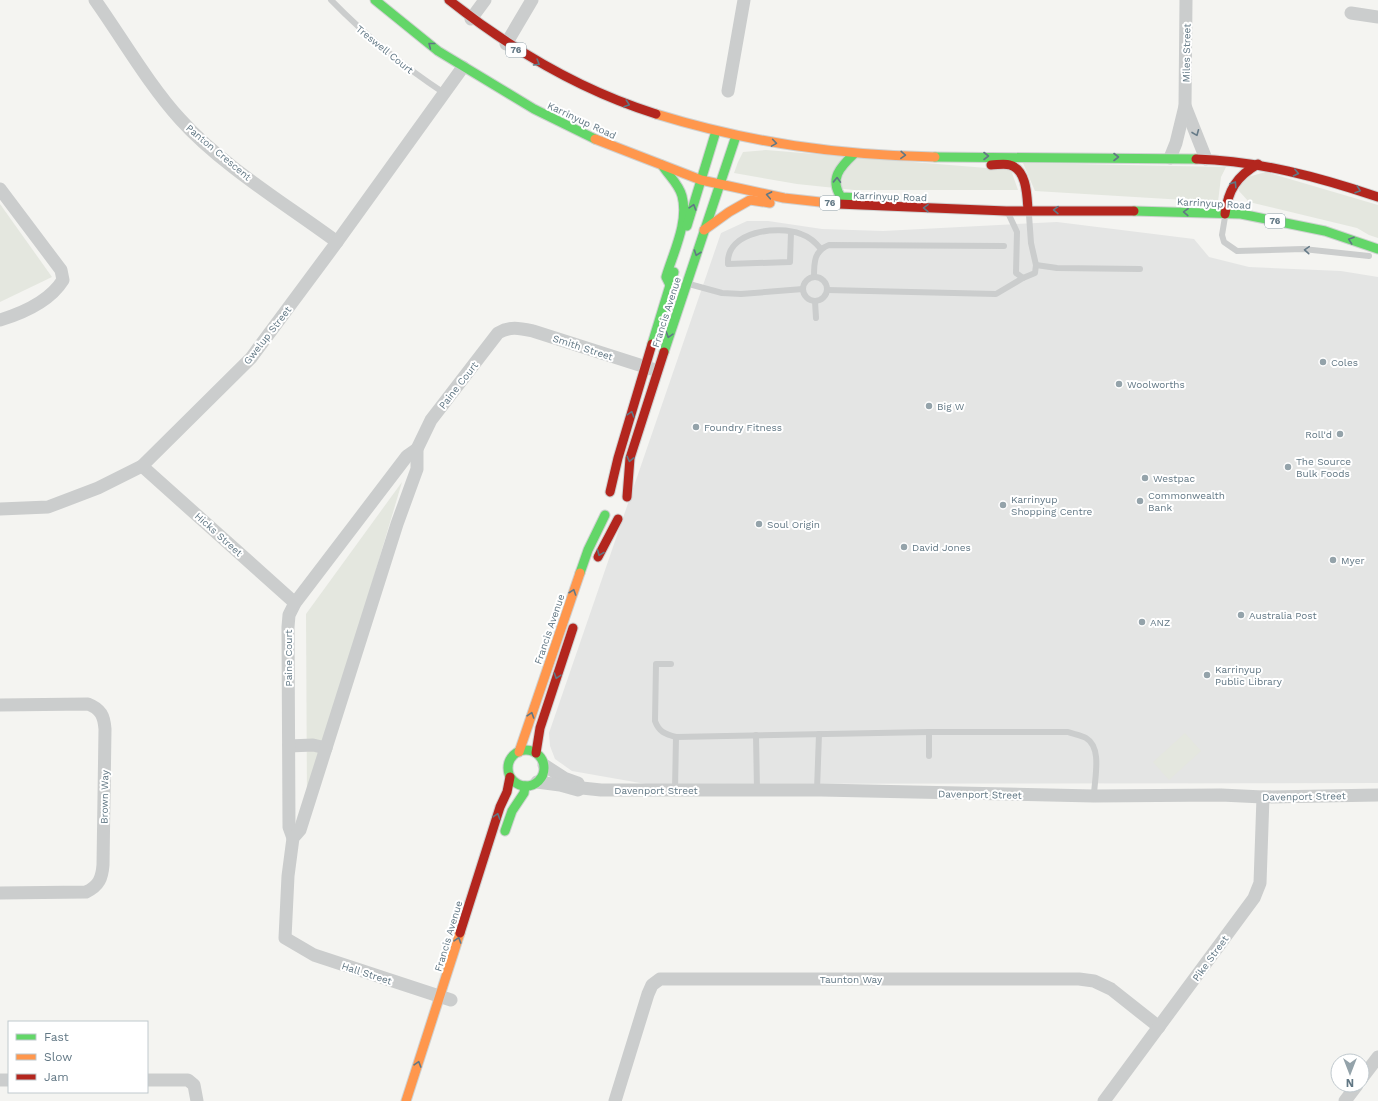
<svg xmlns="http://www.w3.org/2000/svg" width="1378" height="1101" font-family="'Work Sans',sans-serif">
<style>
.built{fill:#e4e5e4}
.green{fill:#e4e7df}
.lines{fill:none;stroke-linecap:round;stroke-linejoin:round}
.fast-casing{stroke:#cfd1d1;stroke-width:11}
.slow-casing{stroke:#cfd1d1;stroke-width:11}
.jam-casing{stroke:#cfd1d1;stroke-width:11}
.lane{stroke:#cbcdcd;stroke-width:6}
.street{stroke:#cbcdcd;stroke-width:13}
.fast{stroke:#63d668;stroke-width:9}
.slow{stroke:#ff974d;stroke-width:9}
.jam{stroke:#b3261e;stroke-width:9}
.oneway{stroke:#617784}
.oneway2{stroke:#667b88}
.poi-dot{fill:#94a3aa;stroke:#fff;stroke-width:1.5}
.labels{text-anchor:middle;stroke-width:4;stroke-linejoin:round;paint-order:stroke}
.shield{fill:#fff;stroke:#90a0a9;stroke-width:1}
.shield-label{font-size:9px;font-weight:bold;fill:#617784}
.street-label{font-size:10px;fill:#617784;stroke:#fff}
.poi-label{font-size:10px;fill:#617784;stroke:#fff;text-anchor:start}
</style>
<rect width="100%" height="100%" fill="#f4f4f1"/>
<!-- built -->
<path class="built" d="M747 221H768L822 229 883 231 1057 222 1194 239 1209 257 1249 267 1341 271 1378 277V783L646 784 572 771 555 759 550 746 549 733 721 233Z"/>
<!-- green -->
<g class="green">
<path d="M766 150 1011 170 1018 190H854L797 184 734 173 738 162 743 152Z"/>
<path d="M1023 163 1226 167 1221 177 1218 202 1035 191Z"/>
<path d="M1266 172 1378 205V238L1369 235 1357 228 1249 202 1239 191 1240 179Z"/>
<path d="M0 204 52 277 0 302Z"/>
<path d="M402 482 307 802 306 614Z"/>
<path d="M1185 733 1201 751 1169 780 1153 762Z"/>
</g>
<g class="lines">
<!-- fast casing -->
<g class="fast-casing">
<g id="fast">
<path d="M375 0 438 51 534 109 595 139"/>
<path d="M854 154C840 167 829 179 841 197L862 198"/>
<path d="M935 157 1196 159"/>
<path d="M662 165C668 175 679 184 682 196 689 222 673 253 666 277L670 285"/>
<path d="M1134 211 1241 214 1325 231 1378 249"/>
<path d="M687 226 716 131"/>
<path d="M652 344 674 272"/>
<path d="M664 352 736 136"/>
<path d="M580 573 588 550 605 515"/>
<circle cx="526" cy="768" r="18"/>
<path d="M505 831 512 811 524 793 525 786"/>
</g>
</g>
<!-- slow casing -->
<g class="slow-casing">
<g id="slow">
<path d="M656 114C750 143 838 155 935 157"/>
<path d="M595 139 701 180 784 198 838 204"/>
<path d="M704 230 729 212 750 200 770 203"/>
<path d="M519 752 580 573"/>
<path d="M406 1101 460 933"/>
</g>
</g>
<!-- jam casing -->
<g class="jam-casing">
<g id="jam">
<path d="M449 0C512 50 579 90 656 114"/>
<path d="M1196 159C1259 161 1319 177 1378 197"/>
<path d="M991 165C997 165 1004 163 1010 165 1027 170 1027 196 1028 210"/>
<path d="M838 204 1006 211H1134"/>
<path d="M1225 214C1228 190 1237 176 1258 164"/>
<path d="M610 492 618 458 652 344"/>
<path d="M627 497 630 458 664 352"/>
<path d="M598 557 618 519"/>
<path d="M536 753 540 728 573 628"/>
<path d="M460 933 500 807 507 792 510 777"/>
</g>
</g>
<!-- lane -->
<g class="lane">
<path d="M331 0C365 35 403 66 444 93"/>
<path d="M1009 215 1017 232 1016 273 1023 278 1035 273 1036 265 1031 243 1029 215"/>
<path d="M1225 217 1222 235 1224 242 1237 251 1303 249 1369 256"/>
<path d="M791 232 790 262 728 264C726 231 778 225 801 234 810 237 815 242 821 249"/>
<path d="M1036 265 1057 268 1140 269"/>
<path d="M814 277C814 262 814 251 829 245L1004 246"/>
<circle cx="815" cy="289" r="12"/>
<path d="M689 284 722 293 741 294 803 289"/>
<path d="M827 290 996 294 1023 278"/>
<path d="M815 301 816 318"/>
<path d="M671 664H656L655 721C659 732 665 734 676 737L929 732"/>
<path d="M756 735 757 790"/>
<path d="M929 756V732H1068C1073 734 1081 735 1086 738 1103 748 1094 780 1094 796"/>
<path d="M675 790 676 737"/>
<path d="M817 790 819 734"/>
</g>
<!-- street -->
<g class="street">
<path d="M95 0C122 38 149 85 180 119 221 165 287 205 337 242"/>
<path d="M1351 13 1378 17"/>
<path d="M471 19 485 0"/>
<path d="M506 44 532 0"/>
<path d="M728 91 744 0"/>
<path d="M1185 106 1206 159"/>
<path d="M1170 158 1176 143 1185 106 1186 0"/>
<path d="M0 189 61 270 63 280C50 301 23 313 0 320"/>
<path d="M142 466 295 603"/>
<path d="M0 509 48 507 98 488 142 466 251 358 337 242 463 67"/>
<path d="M0 705 88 704C101 709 104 716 105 729L103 865C102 878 99 886 86 892L0 893"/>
<path d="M289 746 313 745 326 748"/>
<path d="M544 765 564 778 578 783"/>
<path d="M537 782 560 785 578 790 582 788 601 790H821L1094 796 1221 795 1263 797 1378 795"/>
<path d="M293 838 289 827 288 627 289 615 295 603 407 456 417 449"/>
<path d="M451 1000 314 955 285 938 288 876 293 838 300 830 397 524 417 469V449L431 420 498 333C510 326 519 328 533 331L652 369"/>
<path d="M1362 1078 1378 1057"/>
<path d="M0 1080H9"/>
<path d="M147 1080H188L194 1085 197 1101"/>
<path d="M615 1101 648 994 652 985 660 979H1079L1094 981 1111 989 1159 1027"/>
<path d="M1104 1101 1254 898 1260 883 1263 797"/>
<path d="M1345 1101 1357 1085"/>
</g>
<!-- fast -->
<use href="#fast" class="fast"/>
<!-- slow -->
<use href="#slow" class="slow"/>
<!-- jam -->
<use href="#jam" class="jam"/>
</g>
<!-- one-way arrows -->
<defs><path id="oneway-chevron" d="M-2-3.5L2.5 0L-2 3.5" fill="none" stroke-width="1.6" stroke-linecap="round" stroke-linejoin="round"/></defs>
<g class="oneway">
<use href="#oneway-chevron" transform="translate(431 45) rotate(-142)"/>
<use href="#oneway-chevron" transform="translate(537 63) rotate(31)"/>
<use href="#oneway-chevron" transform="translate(627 104) rotate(19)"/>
<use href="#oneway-chevron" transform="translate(774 143) rotate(9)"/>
<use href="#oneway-chevron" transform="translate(903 155) rotate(2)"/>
<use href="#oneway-chevron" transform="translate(986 156)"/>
<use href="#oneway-chevron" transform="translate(1116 157)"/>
<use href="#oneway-chevron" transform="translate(1296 173) rotate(13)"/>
<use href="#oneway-chevron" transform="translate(837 180) rotate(-88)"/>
<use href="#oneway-chevron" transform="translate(1234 184) rotate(-57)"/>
<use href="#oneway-chevron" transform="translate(1358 190) rotate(19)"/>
<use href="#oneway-chevron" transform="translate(769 195) rotate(-169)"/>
<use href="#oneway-chevron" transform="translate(693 207) rotate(-73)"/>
<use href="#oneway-chevron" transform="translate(926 208) rotate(-179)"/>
<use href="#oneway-chevron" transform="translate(1056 210) rotate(-179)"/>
<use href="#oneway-chevron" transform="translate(1186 212) rotate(-178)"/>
<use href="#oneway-chevron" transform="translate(1351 240) rotate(-161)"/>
<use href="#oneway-chevron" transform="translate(697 253) rotate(109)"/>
<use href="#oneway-chevron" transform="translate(669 335) rotate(108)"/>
<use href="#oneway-chevron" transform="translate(631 414) rotate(-73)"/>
<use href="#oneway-chevron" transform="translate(630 459) rotate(103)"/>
<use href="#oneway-chevron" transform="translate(600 553) rotate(112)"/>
<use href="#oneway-chevron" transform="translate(573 592) rotate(-71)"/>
<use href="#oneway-chevron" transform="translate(557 676) rotate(108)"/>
<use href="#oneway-chevron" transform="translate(531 715) rotate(-72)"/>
<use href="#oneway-chevron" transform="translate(497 816) rotate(-72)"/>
<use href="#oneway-chevron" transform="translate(458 940) rotate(-72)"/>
<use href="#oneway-chevron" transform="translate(418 1064) rotate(-73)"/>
</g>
<g class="oneway2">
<use href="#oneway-chevron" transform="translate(1196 133) rotate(68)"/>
<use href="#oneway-chevron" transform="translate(1307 250) rotate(-176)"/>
</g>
<!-- markers -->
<g class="poi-dot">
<circle cx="1323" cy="362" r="4"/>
<circle cx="1119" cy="384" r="4"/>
<circle cx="929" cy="406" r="4"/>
<circle cx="696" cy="427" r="4"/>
<circle cx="1340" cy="434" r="4"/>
<circle cx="1288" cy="467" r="4"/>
<circle cx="1145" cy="478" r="4"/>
<circle cx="1140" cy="501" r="4"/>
<circle cx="1003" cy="505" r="4"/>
<circle cx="759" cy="524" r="4"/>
<circle cx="904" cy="547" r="4"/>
<circle cx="1333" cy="560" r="4"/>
<circle cx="1241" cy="615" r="4"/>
<circle cx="1142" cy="622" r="4"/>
<circle cx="1207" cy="675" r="4"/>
</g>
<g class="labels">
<!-- shield labels -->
<g class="shield">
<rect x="506" y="43" width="20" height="14" rx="3"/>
<rect x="820" y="196" width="20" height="14" rx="3"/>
<rect x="1265" y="214" width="20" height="14" rx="3"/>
</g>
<g class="shield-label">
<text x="516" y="53">76</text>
<text x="830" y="206">76</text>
<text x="1275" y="224">76</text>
</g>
<!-- street labels -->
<g class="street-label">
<text transform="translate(385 49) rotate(39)" y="4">Treswell Court</text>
<text transform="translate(1186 53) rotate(-89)" y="4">Miles Street</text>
<text transform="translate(582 120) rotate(25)" y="4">Karrinyup Road</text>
<text transform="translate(219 152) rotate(40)" y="4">Panton Crescent</text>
<text transform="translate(890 196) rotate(2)" y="4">Karrinyup Road</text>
<text transform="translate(1214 203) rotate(3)" y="4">Karrinyup Road</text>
<text transform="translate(666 312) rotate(-72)" y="4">Francis Avenue</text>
<text transform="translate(267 335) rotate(-52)" y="4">Gwelup Street</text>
<text transform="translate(583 347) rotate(18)" y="4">Smith Street</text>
<text transform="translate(458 385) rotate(-52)" y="4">Paine Court</text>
<text transform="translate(219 534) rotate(42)" y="4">Hicks Street</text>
<text transform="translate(549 629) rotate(-71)" y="4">Francis Avenue</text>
<text transform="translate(288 658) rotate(-90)" y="4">Paine Court</text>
<text x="656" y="794">Davenport Street</text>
<text transform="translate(980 794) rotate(1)" y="4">Davenport Street</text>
<text transform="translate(1304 796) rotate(-1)" y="4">Davenport Street</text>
<text transform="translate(104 797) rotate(-89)" y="4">Brown Way</text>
<text transform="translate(448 936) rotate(-73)" y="4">Francis Avenue</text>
<text transform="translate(1210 958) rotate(-54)" y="4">Pike Street</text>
<text transform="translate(367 973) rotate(18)" y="4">Hall Street</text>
<text x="851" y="983">Taunton Way</text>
</g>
<!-- poi labels -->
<g class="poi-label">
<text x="1331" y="366">Coles</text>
<text x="1127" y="388">Woolworths</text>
<text x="937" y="410">Big W</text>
<text x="704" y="431">Foundry Fitness</text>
<text x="1332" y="438" text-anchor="end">Roll'd</text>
<text x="1296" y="465">The Source<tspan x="1296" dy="12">Bulk Foods</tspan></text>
<text x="1153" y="482">Westpac</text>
<text x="1148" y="499">Commonwealth<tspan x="1148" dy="12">Bank</tspan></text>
<text x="1011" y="503">Karrinyup<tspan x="1011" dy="12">Shopping Centre</tspan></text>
<text x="767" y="528">Soul Origin</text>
<text x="912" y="551">David Jones</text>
<text x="1341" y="564">Myer</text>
<text x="1249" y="619">Australia Post</text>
<text x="1150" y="626">ANZ</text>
<text x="1215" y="673">Karrinyup<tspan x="1215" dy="12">Public Library</tspan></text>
</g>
</g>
<!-- legend -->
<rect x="8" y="1021" width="140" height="72" fill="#ffffff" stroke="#c0c9ce"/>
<rect x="16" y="1034" width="20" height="6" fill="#63d668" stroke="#c0c9ce"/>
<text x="44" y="1041" font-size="12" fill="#617784">Fast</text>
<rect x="16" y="1054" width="20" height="6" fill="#ff974d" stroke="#c0c9ce"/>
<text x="44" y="1061" font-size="12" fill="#617784">Slow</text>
<rect x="16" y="1074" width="20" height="6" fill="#b3261e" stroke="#c0c9ce"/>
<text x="44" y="1081" font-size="12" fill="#617784">Jam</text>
<!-- north arrow -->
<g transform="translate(1350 1073) rotate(180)"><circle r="19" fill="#ffffff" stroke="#c0c9ce"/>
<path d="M0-3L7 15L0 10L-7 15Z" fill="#94a3aa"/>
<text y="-6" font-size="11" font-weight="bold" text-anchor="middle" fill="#617784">N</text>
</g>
</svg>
